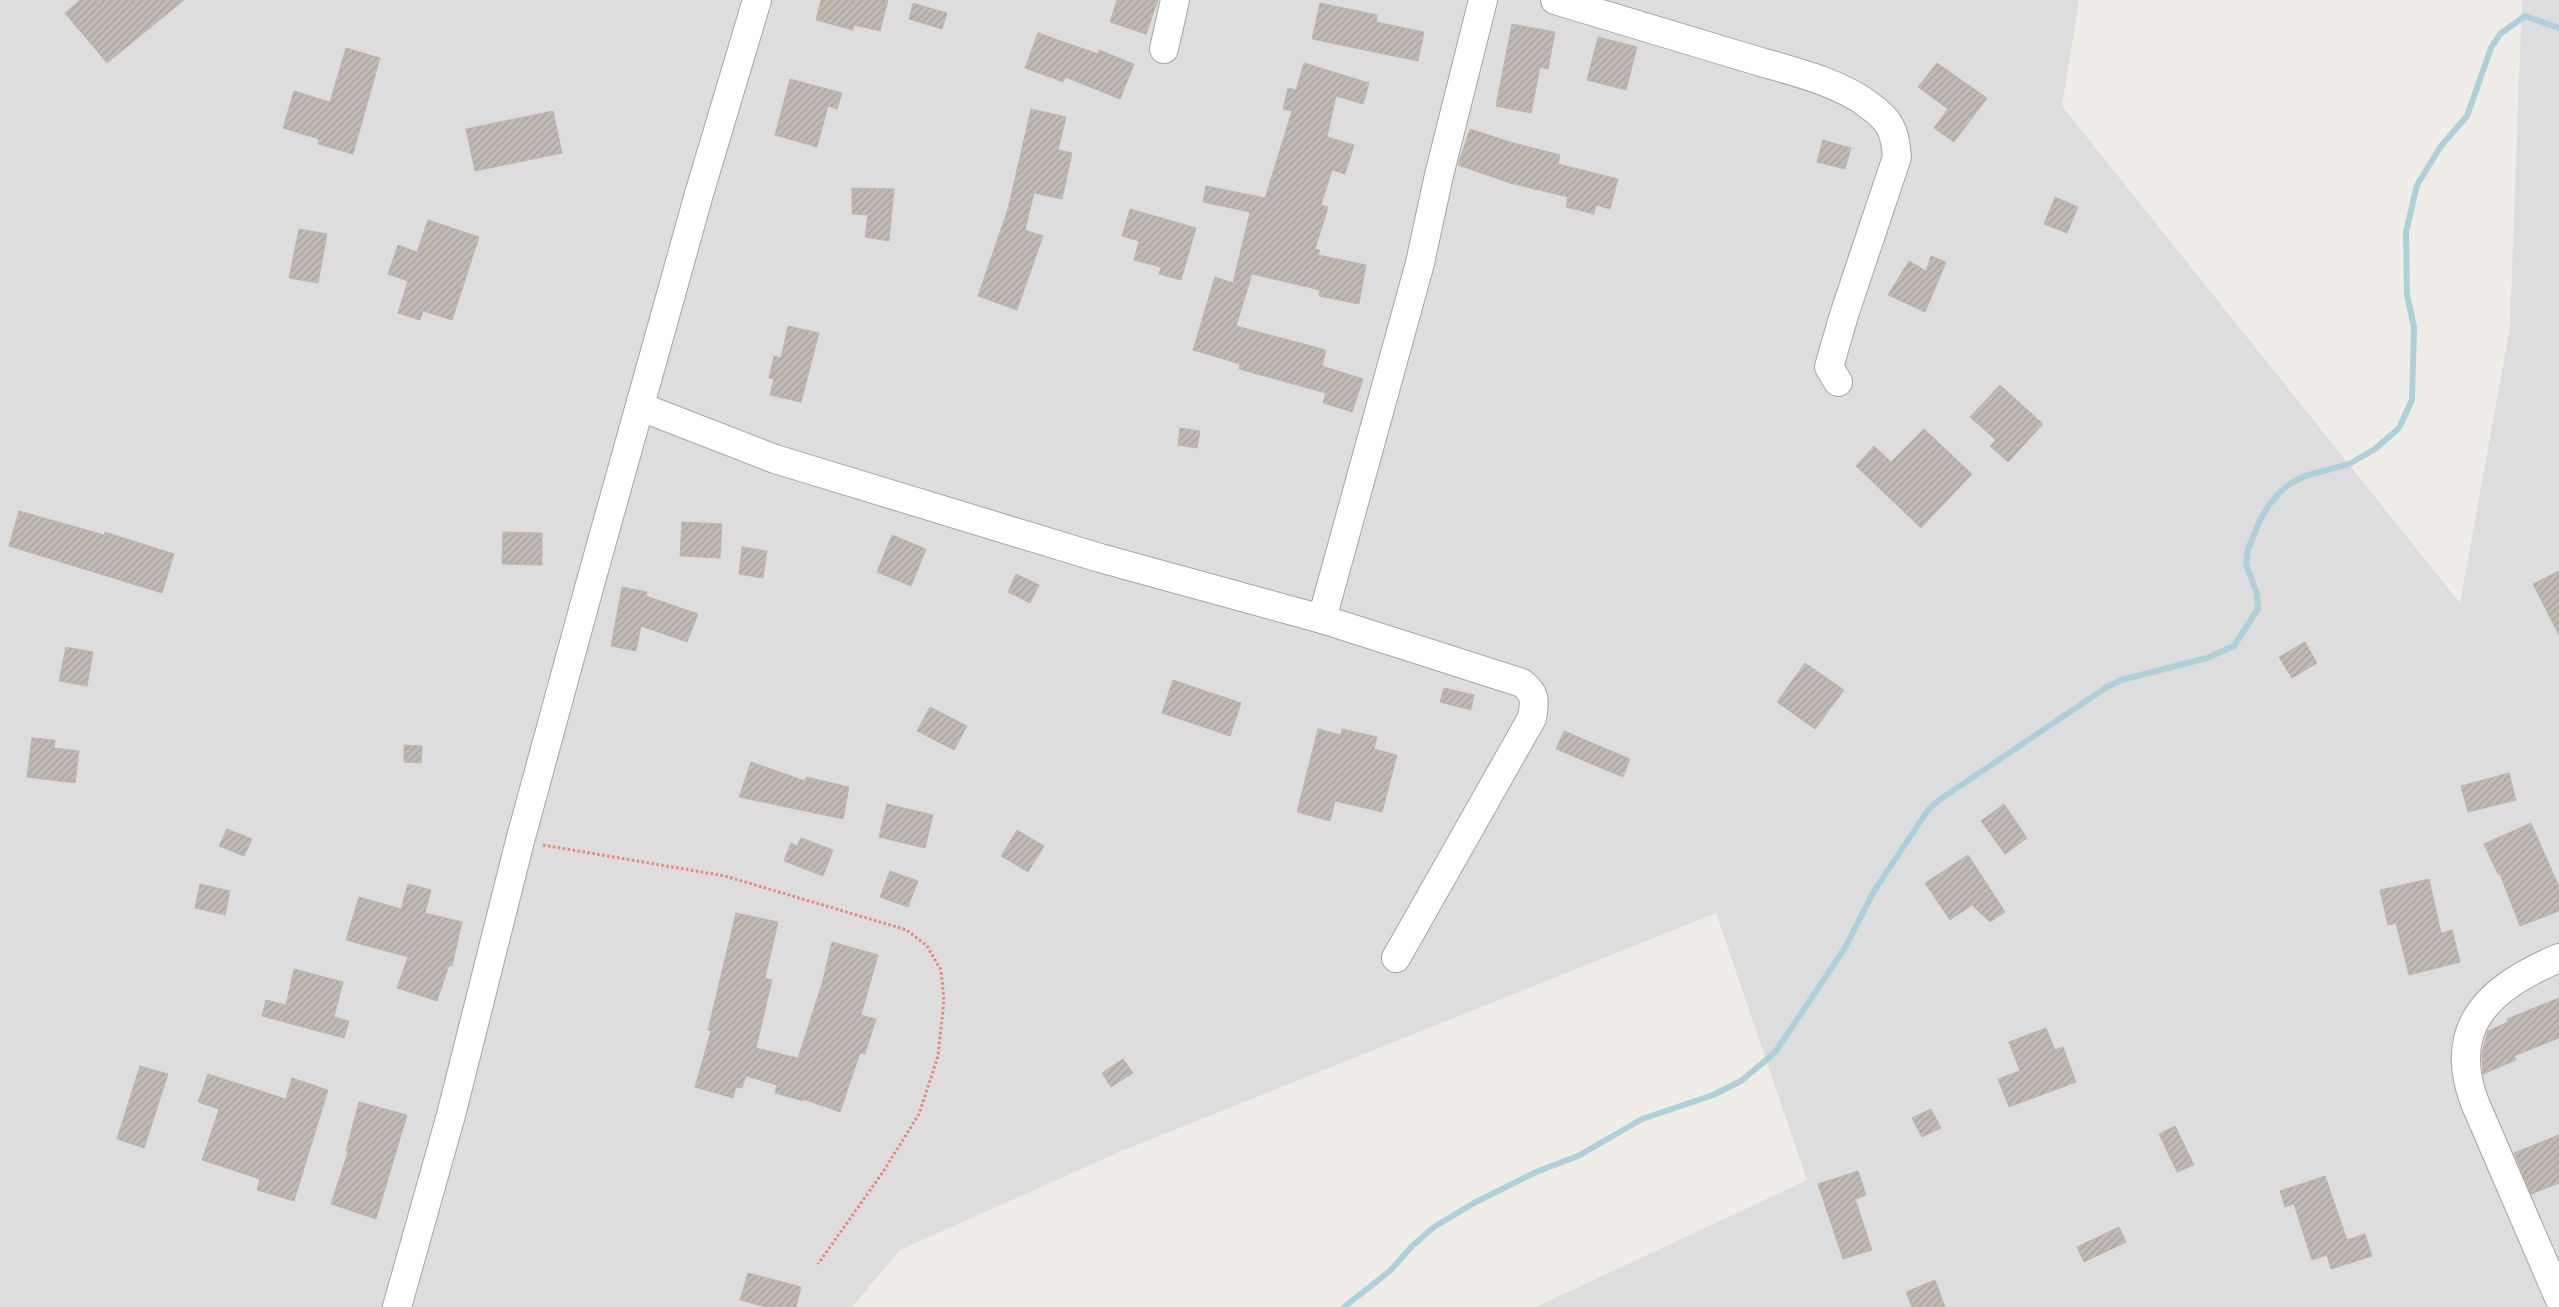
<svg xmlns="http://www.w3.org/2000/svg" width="2559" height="1307" font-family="'PT Sans Narrow',sans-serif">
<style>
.residential{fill:#dedddd}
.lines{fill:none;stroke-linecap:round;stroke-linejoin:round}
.stream{stroke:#acd1da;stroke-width:6}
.building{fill:url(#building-hatch);stroke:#c1b4ab}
.minor-casing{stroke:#a4a4a4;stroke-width:30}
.path{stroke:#ef827a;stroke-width:3;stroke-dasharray:2.5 2.5;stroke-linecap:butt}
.minor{stroke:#fff;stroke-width:28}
</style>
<defs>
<pattern id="building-hatch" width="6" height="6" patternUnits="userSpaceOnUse" patternTransform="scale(1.25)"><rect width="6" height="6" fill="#c0b9b4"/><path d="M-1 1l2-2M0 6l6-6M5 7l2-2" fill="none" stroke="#a59f9a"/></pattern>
</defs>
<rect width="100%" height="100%" fill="#f0ede8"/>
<!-- residential -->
<path class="residential" d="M 0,0 L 2079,0 L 2062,106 L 2460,603 L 2510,327 L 2522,0 L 2559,0 L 2559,1307 L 1536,1307 L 1807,1180 L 1716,913 L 1117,1153 L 900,1250 L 852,1307 L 0,1307 Z"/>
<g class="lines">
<!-- stream -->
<path class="stream" d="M 1344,1307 L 1390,1271 L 1411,1247 L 1434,1227 L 1474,1203 L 1536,1172 L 1578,1156 L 1642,1119 L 1713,1095 L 1741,1081 L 1765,1061 L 1776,1051 L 1846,946 L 1874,891 L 1928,810 L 1939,800 L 2107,687 L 2121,680 L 2207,658 L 2234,646 L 2258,609 L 2257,594 L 2246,564 L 2248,549 L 2260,520 L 2269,505 L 2279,493 L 2291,483 L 2305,476 L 2349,464 L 2375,449 L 2399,428 L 2412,400 L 2414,327 L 2407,295 L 2406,232 L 2417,185 L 2441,146 L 2467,116 L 2491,48 L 2500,34 L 2525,16 L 2559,28"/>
</g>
<!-- building -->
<g class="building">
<path d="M 80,0 L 184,0 L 107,63 L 65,13 Z"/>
<path d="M 821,0 L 888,0 L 880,31 L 854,25 L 853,30 L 816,20 Z"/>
<path d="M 1117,0 L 1158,0 L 1146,34 L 1110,22 Z"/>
<path d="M 913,3 L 947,13 L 942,29 L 909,19 Z"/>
<path d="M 1320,3 L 1377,15 L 1376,22 L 1424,32 L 1418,61 L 1312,39 Z"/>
<path d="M 1512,24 L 1555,32 L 1548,69 L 1540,67 L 1531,113 L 1496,106 Z"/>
<path d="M 1038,33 L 1098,54 L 1099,50 L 1134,64 L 1120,99 L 1065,77 L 1063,82 L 1025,68 Z"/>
<path d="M 1598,37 L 1637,47 L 1626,90 L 1587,80 Z"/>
<path d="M 346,48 L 380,58 L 353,154 L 318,144 L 319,139 L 283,128 L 294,91 L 330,102 Z"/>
<path d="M 1304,63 L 1369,83 L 1363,104 L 1336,96 L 1327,137 L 1354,145 L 1345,174 L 1332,170 L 1321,205 L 1328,207 L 1315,249 L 1320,250 L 1318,255 L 1366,265 L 1359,304 L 1319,296 L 1320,290 L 1252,274 L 1236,326 L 1326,350 L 1322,366 L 1363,379 L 1352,412 L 1323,403 L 1326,393 L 1239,369 L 1240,364 L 1193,350 L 1215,277 L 1233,283 L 1250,212 L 1203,202 L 1206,186 L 1265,198 L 1292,111 L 1283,109 L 1288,88 L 1296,90 Z"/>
<path d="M 1937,63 L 1987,98 L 1954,142 L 1934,128 L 1948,109 L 1918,87 Z"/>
<path d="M 790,79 L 842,93 L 837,109 L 828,106 L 817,147 L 775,135 Z"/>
<path d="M 1031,109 L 1066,117 L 1058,150 L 1072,153 L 1062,199 L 1034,193 L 1025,230 L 1043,236 L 1017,310 L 978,296 L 1008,209 Z"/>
<path d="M 553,111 L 562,153 L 475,171 L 466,129 Z"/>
<path d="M 1470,129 L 1510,142 L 1560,155 L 1558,164 L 1618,179 L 1610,209 L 1596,205 L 1594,214 L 1566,207 L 1568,197 L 1510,183 L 1458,165 Z"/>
<path d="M 1823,140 L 1851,148 L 1845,169 L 1817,162 Z"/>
<path d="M 852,188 L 894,189 L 889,241 L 865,237 L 868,215 L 852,214 Z"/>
<path d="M 2055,197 L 2078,207 L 2067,233 L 2044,224 Z"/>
<path d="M 1130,209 L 1196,228 L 1181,280 L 1159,274 L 1161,267 L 1134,260 L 1139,241 L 1122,236 Z"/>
<path d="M 428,220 L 479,237 L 452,320 L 423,311 L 420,320 L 398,313 L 408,281 L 388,274 L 398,245 L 417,252 Z"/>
<path d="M 299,229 L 327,234 L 318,283 L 289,278 Z"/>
<path d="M 1931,256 L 1946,262 L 1925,312 L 1888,295 L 1909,261 L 1926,271 Z"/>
<path d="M 788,326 L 819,333 L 801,402 L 770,395 L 774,379 L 769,378 L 774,356 L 781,358 Z"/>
<path d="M 2000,385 L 2043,424 L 2008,462 L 1990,446 L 1996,440 L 1970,417 Z"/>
<path d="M 1180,428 L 1200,431 L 1197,448 L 1178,445 Z"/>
<path d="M 1924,429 L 1972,474 L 1921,528 L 1856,466 L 1874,446 L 1891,462 Z"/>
<path d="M 19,511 L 104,535 L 105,532 L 174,554 L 162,593 L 9,546 Z"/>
<path d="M 682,522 L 722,524 L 720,558 L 680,556 Z"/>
<path d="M 503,532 L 542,533 L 542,565 L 502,564 Z"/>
<path d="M 892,535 L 926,549 L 911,586 L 877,572 Z"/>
<path d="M 742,547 L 767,551 L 763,578 L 739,574 Z"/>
<path d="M 2559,571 L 2559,635 L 2533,584 Z"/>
<path d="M 1016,574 L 1039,585 L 1030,603 L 1008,592 Z"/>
<path d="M 622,587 L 647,592 L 646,596 L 698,614 L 687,642 L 641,626 L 636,651 L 611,646 Z"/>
<path d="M 2305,642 L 2317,663 L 2292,678 L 2279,657 Z"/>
<path d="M 66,647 L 93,652 L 87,686 L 59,681 Z"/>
<path d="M 1805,663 L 1844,690 L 1815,729 L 1777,702 Z"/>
<path d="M 1173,680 L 1241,703 L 1230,736 L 1162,713 Z"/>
<path d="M 1444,688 L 1474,695 L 1471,710 L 1440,702 Z"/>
<path d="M 930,707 L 967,726 L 954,750 L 917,731 Z"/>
<path d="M 1318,729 L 1341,735 L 1342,729 L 1377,737 L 1374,749 L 1397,755 L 1382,812 L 1335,801 L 1330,821 L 1297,812 Z"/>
<path d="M 1564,731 L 1630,759 L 1623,777 L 1556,749 Z"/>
<path d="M 32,738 L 55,740 L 54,748 L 79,751 L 75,783 L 27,777 Z"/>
<path d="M 404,745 L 422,746 L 421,763 L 404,762 Z"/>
<path d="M 751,762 L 805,781 L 806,777 L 849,787 L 843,819 L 739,797 Z"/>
<path d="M 2509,773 L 2516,800 L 2468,812 L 2461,786 Z"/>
<path d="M 887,804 L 933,815 L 925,848 L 879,837 Z"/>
<path d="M 2004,804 L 2027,838 L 2005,854 L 1981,821 Z"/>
<path d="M 2531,823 L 2559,887 L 2559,911 L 2520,926 L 2500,874 L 2498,874 L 2484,844 Z"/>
<path d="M 227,829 L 252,839 L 244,856 L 219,846 Z"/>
<path d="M 1017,830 L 1044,846 L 1028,872 L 1001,856 Z"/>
<path d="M 801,838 L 833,850 L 823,876 L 784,861 L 791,843 L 797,846 Z"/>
<path d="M 1968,855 L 2005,912 L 1990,922 L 1972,905 L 1950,920 L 1925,883 Z"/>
<path d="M 890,871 L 918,881 L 908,907 L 880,897 Z"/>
<path d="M 2429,879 L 2441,933 L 2452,930 L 2460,962 L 2409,975 L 2396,923 L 2388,925 L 2380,890 Z"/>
<path d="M 200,884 L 230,891 L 225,915 L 195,908 Z"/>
<path d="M 408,884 L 431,890 L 425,913 L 462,922 L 452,966 L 449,965 L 437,1001 L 397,988 L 408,957 L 346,940 L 359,897 L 401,909 Z"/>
<path d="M 736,913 L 778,922 L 765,978 L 772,980 L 756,1048 L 798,1058 L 822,984 L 832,942 L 878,955 L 861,1015 L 876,1019 L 865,1054 L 860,1053 L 840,1112 L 803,1099 L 803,1101 L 775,1093 L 777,1085 L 746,1076 L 742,1088 L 736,1087 L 733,1098 L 695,1087 L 711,1031 L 708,1030 Z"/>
<path d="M 294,969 L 343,982 L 334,1017 L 349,1021 L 344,1038 L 262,1016 L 266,1000 L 286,1005 Z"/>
<path d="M 2559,998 L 2559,1038 L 2514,1056 L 2516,1060 L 2483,1074 L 2482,1053 L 2488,1031 L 2508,1022 L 2507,1019 Z"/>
<path d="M 2046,1028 L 2055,1050 L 2063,1047 L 2076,1082 L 2009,1107 L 1998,1079 L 2020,1071 L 2009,1042 Z"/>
<path d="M 1123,1059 L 1133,1073 L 1111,1087 L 1102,1073 Z"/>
<path d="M 140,1066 L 168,1074 L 144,1148 L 117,1139 Z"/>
<path d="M 208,1074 L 286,1099 L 292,1078 L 328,1090 L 294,1201 L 257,1190 L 260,1179 L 202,1160 L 219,1109 L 198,1102 Z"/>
<path d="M 359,1102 L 407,1115 L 376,1219 L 331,1204 L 348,1152 L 346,1151 Z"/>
<path d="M 1931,1109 L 1941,1128 L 1922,1137 L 1912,1118 Z"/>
<path d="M 2175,1126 L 2194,1165 L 2177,1172 L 2159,1134 Z"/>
<path d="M 2559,1135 L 2559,1183 L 2531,1194 L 2514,1153 Z"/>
<path d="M 1858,1171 L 1866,1195 L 1855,1199 L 1872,1250 L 1843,1259 L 1818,1184 Z"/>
<path d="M 2325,1176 L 2347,1240 L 2365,1234 L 2372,1256 L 2331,1269 L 2327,1255 L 2312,1260 L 2294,1204 L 2285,1207 L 2280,1191 Z"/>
<path d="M 2119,1227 L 2126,1242 L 2084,1262 L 2077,1247 Z"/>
<path d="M 748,1273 L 801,1287 L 796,1307 L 766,1307 L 740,1300 Z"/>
<path d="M 1935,1280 L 1945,1307 L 1912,1307 L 1906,1292 Z"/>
</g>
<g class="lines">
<defs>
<g id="minor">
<path d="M 1555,0 C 1618,19 1681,38 1744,57 C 1783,69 1837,80 1870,106 C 1891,121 1895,132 1897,157 L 1844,315 L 1829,367 L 1838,382"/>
<path d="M 1164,49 L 1175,0"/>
<path d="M 641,407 L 775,459 L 1100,558 L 1322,619 L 1522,683 C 1536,694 1535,701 1532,718 L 1396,958"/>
<path d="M 1322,619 L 1420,263 L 1439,175 L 1483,0"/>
<path d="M 2559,958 C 2492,986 2445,1025 2475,1103 L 2559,1298"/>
<path d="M 397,1307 L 451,1115 L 520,841 L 589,588 L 699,194 L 757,0"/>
</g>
</defs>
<!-- minor casing -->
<use href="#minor" class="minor-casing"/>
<!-- path -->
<path class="path" d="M 543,845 L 725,876 L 907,930 L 927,946 L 941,970 L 944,1000 L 938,1056 L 919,1114 L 883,1172 L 818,1264"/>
<!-- minor -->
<use href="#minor" class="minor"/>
</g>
</svg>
